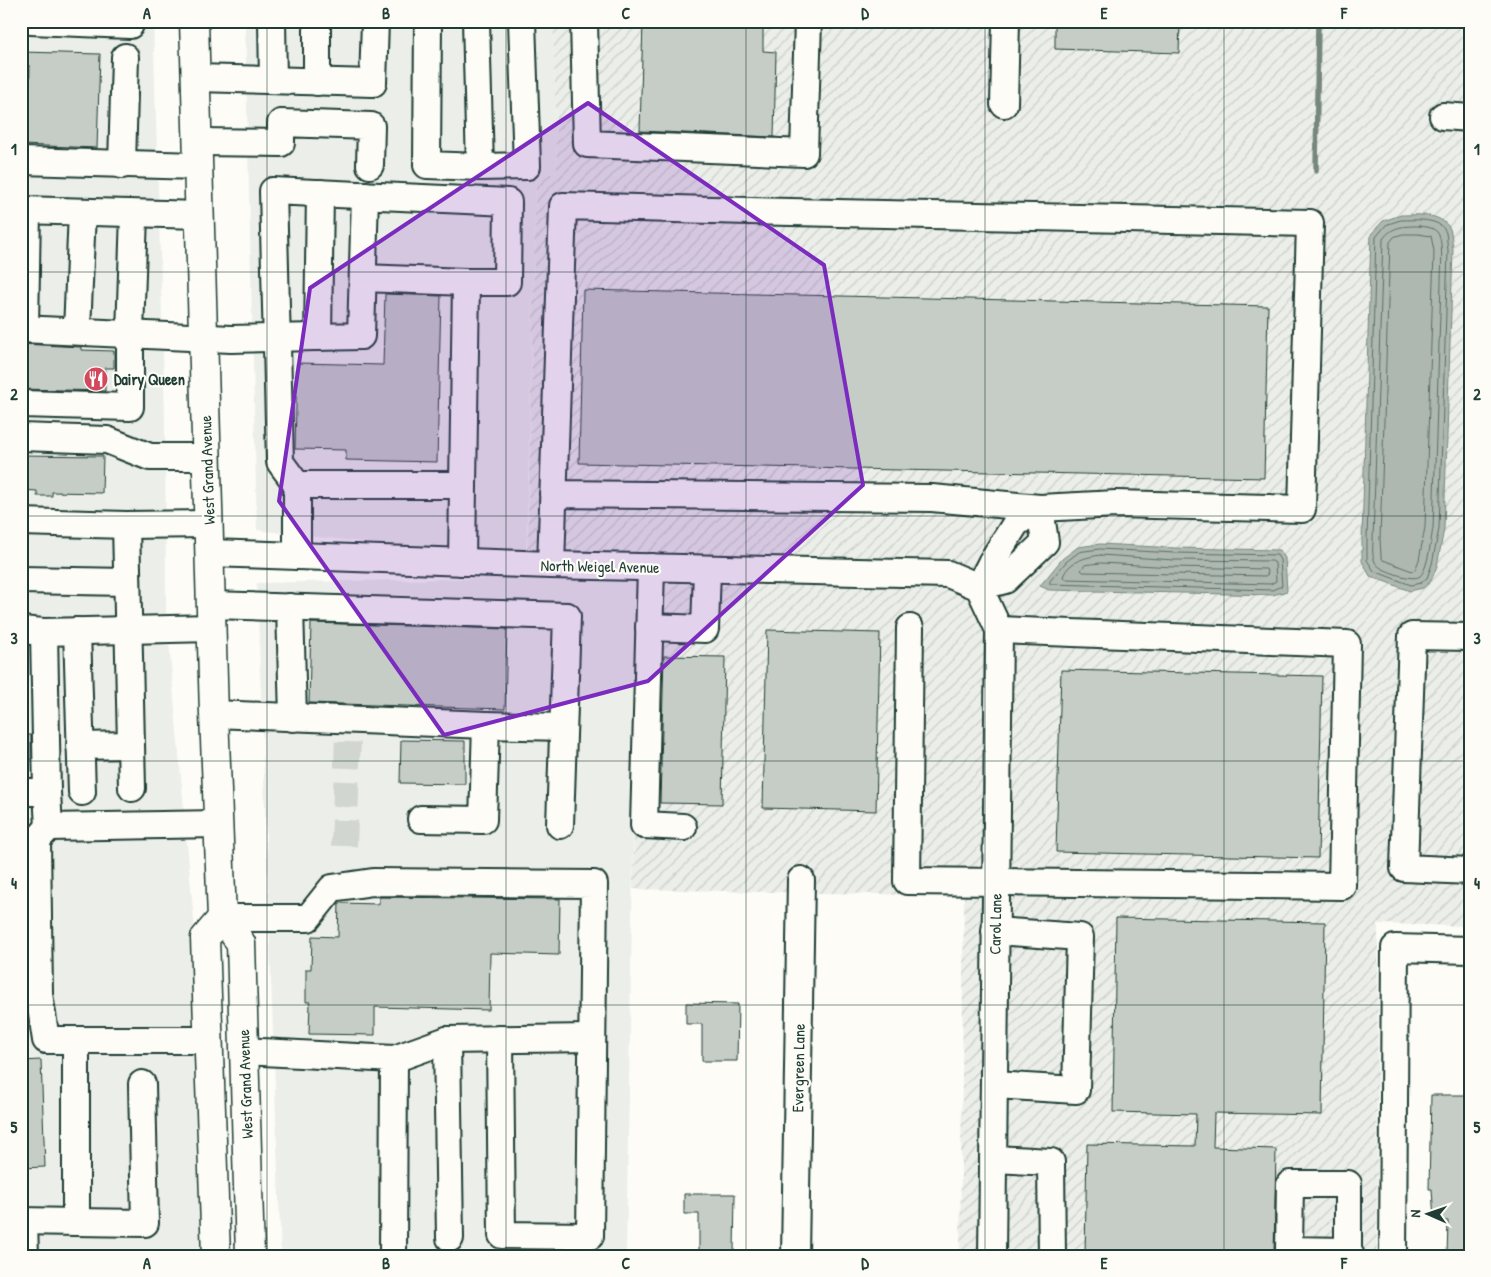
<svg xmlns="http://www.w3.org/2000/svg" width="1491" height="1277" font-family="'Patrick Hand',sans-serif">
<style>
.built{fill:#eceee9}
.industrial{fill:url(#industrial-furrows)}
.water{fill:#aeb8b1;stroke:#75877f}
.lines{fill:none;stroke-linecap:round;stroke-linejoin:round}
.shore{stroke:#586e66;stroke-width:1}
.stream{stroke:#75877f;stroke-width:5.5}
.building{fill:#c6cdc7;stroke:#1f3d34}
.minor-tunnel{stroke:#d1d6d0;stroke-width:26;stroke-dasharray:26 13;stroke-linecap:butt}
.minor-casing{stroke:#1f3d34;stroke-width:30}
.major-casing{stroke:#1f3d34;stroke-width:31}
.minor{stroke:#fdfcf7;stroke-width:26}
.major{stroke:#fdfcf7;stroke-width:28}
.marked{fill:#7b2cbf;fill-opacity:0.2;stroke:#7b2cbf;stroke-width:4;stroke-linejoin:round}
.grid{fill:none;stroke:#1f3d34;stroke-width:1;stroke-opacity:0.55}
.labels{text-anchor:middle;stroke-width:4.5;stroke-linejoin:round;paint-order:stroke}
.poi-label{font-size:16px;font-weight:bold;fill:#1f3d34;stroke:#fdfcf7;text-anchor:start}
.street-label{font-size:16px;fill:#1f3d34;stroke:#fdfcf7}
.neatline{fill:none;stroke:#1f3d34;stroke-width:2}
.grid-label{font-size:16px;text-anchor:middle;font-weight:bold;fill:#1f3d34}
</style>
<defs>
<pattern id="industrial-furrows" width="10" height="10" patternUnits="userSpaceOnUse" patternTransform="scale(1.25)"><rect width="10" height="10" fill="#eceee9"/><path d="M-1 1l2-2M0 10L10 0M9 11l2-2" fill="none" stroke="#cacdc8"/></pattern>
</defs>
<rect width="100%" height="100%" fill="#fdfcf7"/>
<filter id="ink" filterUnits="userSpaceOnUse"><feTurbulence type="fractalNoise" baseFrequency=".02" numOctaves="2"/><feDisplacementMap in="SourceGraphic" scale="10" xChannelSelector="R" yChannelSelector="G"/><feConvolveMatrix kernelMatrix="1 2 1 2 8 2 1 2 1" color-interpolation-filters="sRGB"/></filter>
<g filter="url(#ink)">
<!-- built -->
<g class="built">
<path d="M 21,21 L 153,21 L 165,418 L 166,609 L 224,1256 L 21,1256 Z"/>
<path d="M 245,21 L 553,21 L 557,175 L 536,174 L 526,561 L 257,530 Z"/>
<path d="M 638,575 L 626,1256 L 281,1256 L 257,583 Z"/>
</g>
<!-- industrial -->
<path class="industrial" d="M 553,21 L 1470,21 L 1470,926 L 1378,924 L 1377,1256 L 960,1256 L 964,896 L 633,889 L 638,564 L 527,561 L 536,174 L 557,174 Z"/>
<!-- water -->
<g class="water">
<path d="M 1401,215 C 1416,215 1441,212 1450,229 C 1452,234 1452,243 1453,249 L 1444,529 L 1437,566 L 1431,581 L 1423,588 L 1410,591 L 1370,576 L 1362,561 L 1362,539 L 1371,234 L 1383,221 Z"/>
<path d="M 1100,544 L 1175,548 L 1280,550 L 1285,558 L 1287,591 L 1273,595 L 1049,590 L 1040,586 L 1062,559 L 1078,547 Z"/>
</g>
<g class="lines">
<!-- shore -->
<g class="shore">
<path d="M 1401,220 C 1414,220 1441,217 1446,233 C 1447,238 1447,245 1448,250 L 1439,529 L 1432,564 L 1427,578 L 1421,583 L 1411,585 L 1374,571 L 1367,560 L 1367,539 L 1376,237 L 1386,225 Z"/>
<path d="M 1419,226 C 1425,227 1433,227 1437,232 C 1444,239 1441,272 1441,283 L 1433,528 C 1431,539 1428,569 1420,576 C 1414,582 1383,571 1377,565 C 1371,558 1373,547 1373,539 L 1383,239 C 1392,226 1404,226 1419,226 Z"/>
<path d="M 1403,234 L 1418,234 L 1431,236 L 1434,251 L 1425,527 L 1419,560 L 1415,570 L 1412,571 L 1383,560 L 1381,556 L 1380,539 L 1390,242 L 1394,237 Z"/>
<path d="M 1100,549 L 1175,553 L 1277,555 L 1280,560 L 1282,586 L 1272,590 L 1050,584 L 1050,581 L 1066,562 L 1079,552 Z"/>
<path d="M 1101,555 L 1174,560 L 1272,561 L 1275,563 L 1276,581 L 1271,584 L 1065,579 L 1063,577 C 1068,561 1086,557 1101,555 Z"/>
<path d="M 1101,563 L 1174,567 L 1266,569 L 1268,574 L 1265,576 L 1083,572 L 1081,570 L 1085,565 Z"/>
</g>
<!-- stream -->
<path class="stream" d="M 1316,171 L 1318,21"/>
</g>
<!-- building -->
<g class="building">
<path d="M 643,21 L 763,21 L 763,51 L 776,52 L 774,137 L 640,131 Z"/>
<path d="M 1055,21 L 1180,21 L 1179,53 L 1055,49 Z"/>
<path d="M 21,52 L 100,54 L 97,148 L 21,145 L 21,108 L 29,108 L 30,66 L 21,66 Z"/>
<path d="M 583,290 L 1268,306 L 1264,478 L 579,463 Z"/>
<path d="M 385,294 L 441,296 L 437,462 L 346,460 L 346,450 L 295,449 L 297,363 L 383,365 Z"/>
<path d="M 21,344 L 81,347 L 81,350 L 114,351 L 114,368 L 105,368 L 105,391 L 21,389 Z"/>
<path d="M 21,455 L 103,456 L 102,493 L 52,492 L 52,496 L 37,496 L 37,491 L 21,490 Z"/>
<path d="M 311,623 L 507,629 L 505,709 L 309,703 Z"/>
<path d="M 767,630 L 880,633 L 876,811 L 763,808 Z"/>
<path d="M 664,656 L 725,657 L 722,804 L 660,803 Z"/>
<path d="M 1061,670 L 1322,676 L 1318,858 L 1056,852 Z"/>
<rect x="21" y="735" width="10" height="24"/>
<path d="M 401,740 L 465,741 L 465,784 L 400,783 Z"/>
<path d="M 379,897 L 560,899 L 559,955 L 490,953 L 489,1010 L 375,1007 L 375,1035 L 309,1034 L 310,1002 L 306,1002 L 306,969 L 311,969 L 312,936 L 338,937 L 339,903 L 379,904 Z"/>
<path d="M 1116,918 L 1325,922 L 1322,1115 L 1214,1113 L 1213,1147 L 1276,1149 L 1274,1256 L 1085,1256 L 1087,1144 L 1195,1146 L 1196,1114 L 1113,1112 Z"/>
<path d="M 686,1003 L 738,1004 L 737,1061 L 702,1061 L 702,1024 L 686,1024 Z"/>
<path d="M 41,1060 L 45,1167 L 21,1168 L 21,1061 Z"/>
<path d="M 1431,1095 L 1470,1095 L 1470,1256 L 1447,1256 L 1448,1221 L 1434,1220 L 1432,1189 L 1429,1189 Z"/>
<path d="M 684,1194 L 735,1194 L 734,1252 L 699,1251 L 699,1214 L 684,1214 Z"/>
</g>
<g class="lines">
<!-- minor-tunnel -->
<path class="minor-tunnel" d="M 344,846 L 348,737"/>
<defs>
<g id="minor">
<path d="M 31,21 L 130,25 L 130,21"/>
<path d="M 272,21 L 273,80"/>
<path d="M 428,21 L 427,165 L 480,167 L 527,166 L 522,21"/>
<path d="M 476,21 L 480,167"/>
<path d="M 584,21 L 587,144 L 804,153 L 808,21"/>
<path d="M 196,78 L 373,83 L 375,21"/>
<path d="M 317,82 L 317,21"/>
<path d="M 1004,104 L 1006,21"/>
<path d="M 1443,116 L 1470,118"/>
<path d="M 197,142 L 281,143 L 281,123 L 371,126 L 370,165"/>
<path d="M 21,161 L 198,166"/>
<path d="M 122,165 L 125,57"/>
<path d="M 21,210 L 200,215"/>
<path d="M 363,278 L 466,282"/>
<path d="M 21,329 L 231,339 L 361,336 L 365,195"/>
<path d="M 25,329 L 27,210"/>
<path d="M 77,331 L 82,212"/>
<path d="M 318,337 L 320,193"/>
<path d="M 21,404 L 130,407 L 130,333 L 134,214"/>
<path d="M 21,437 L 107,440 L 150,457 L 207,457"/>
<path d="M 297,485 L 280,462 L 273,191 L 508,202 L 507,282 L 466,282 L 463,485"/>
<path d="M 21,522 L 126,525 L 209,524"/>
<path d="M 126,525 L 132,788"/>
<path d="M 210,553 L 551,565 L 948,574 L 979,587 L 999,630 L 992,1256"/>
<path d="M 297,556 L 297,485 L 463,485 L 462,562"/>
<path d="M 551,565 C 555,445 559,326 563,206 L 749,211 L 1310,223 L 1302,509 L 1116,504 L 1040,508 L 932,498 L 553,494"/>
<path d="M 651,567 L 644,825 L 683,827"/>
<path d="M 21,580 L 127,582"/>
<path d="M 979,587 L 1005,580 L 1045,542 L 1040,508"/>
<path d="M 979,587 L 991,563 L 1016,523 L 1040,508"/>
<path d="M 211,605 L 567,616 L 560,825"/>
<path d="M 290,607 L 293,718"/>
<path d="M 649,627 L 705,629 L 707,569"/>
<path d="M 910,628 L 907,881 L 1342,886 L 1347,644 L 999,630"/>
<path d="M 21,630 L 44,632"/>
<path d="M 77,631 L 82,792"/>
<path d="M 1470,637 L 1412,636 L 1404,868 L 1470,871"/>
<path d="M 214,714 L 486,725 L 483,820 L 421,819"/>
<path d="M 486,725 L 563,727"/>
<path d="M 80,746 L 131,745"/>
<path d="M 21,792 L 47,792 L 49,827 L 218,824"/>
<path d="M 47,792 L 44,632 L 212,628"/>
<path d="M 222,918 L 308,918 L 332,888 L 373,882 L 594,884 L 590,1236 L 502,1235 L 500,1039"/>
<path d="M 39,994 L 37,840 L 49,827"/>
<path d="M 21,995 L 39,994 L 46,1040 L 208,1040"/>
<path d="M 76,1040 L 76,1222 L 145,1223 L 142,1084"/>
<path d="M 447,1040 L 450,1238"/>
<path d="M 244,1051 L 394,1059 L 393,1256"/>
<path d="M 394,1059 L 447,1040 L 591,1038"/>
<path d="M 994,1085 L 1076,1090 L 1080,937 L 995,931"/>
<path d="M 993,1159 L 1051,1162 L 1052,1256"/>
<path d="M 21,1221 L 76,1222"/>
<path d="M 24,1221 L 25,1256"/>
<path d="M 1348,1251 L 1289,1250 L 1290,1184 L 1348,1184 L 1348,1251 L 1351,1256"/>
<path d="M 795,1256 L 801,880"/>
<path d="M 1393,1256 L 1395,948 L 1470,950"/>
</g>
<g id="major">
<path d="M 194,21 L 214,714 L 222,918 L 241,943 L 250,1256"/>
<path d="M 216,1256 L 205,938 L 222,918"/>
</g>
</defs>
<!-- minor casing -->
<use href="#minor" class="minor-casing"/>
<!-- major casing -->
<use href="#major" class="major-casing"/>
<!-- minor -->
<use href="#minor" class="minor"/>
<!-- major -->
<use href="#major" class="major"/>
</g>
</g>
<!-- marked area -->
<path class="marked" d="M 588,103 L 824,265 L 863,485 L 648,681 L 444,735 L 279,501 L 310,288 Z"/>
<!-- grid -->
<path class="grid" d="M 267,21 L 267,1256M 506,21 L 506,1256M 746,21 L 746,1256M 985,21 L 985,1256M 1224,21 L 1224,1256M 21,272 L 1470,272M 21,516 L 1470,516M 21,761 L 1470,761M 21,1005 L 1470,1005"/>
<!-- icons -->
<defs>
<symbol id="restaurant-disc" viewBox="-11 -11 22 22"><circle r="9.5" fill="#d1495b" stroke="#fdfcf7"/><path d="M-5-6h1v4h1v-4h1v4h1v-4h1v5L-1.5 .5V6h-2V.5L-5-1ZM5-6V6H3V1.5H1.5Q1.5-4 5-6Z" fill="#fff"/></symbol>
</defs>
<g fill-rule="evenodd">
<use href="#restaurant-disc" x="82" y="365" width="28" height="28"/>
</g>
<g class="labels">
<!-- poi labels -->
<g class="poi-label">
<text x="114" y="385">Dairy Queen</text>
</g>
<!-- street labels -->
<g class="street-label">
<text transform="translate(207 470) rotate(-92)" y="6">West Grand Avenue</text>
<text transform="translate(600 566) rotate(1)" y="6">North Weigel Avenue</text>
<text transform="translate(995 924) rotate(-89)" y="6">Carol Lane</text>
<text transform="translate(798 1068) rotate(-89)" y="6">Evergreen Lane</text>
<text transform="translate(245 1084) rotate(-92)" y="6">West Grand Avenue</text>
</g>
</g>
<!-- margin -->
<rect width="1491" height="1277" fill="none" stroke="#fdfcf7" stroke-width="55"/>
<!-- north arrow -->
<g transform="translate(1428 1214) rotate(272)" stroke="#fdfcf7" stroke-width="4" paint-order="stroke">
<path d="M0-4L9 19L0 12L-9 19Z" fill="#1f3d34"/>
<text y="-8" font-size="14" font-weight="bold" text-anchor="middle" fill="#1f3d34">N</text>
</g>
<rect x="28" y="28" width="1436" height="1222" class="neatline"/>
<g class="grid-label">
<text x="147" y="19">A</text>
<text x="386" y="19">B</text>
<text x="626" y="19">C</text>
<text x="865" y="19">D</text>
<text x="1104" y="19">E</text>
<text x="1344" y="19">F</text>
<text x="14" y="155">1</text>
<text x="1477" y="155">1</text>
<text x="14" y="400">2</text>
<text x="1477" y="400">2</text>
<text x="14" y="644">3</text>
<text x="1477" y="644">3</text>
<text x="14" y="889">4</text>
<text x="1477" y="889">4</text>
<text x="14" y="1133">5</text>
<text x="1477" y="1133">5</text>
<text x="147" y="1269">A</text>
<text x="386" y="1269">B</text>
<text x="626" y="1269">C</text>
<text x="865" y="1269">D</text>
<text x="1104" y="1269">E</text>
<text x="1344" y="1269">F</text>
</g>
</svg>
